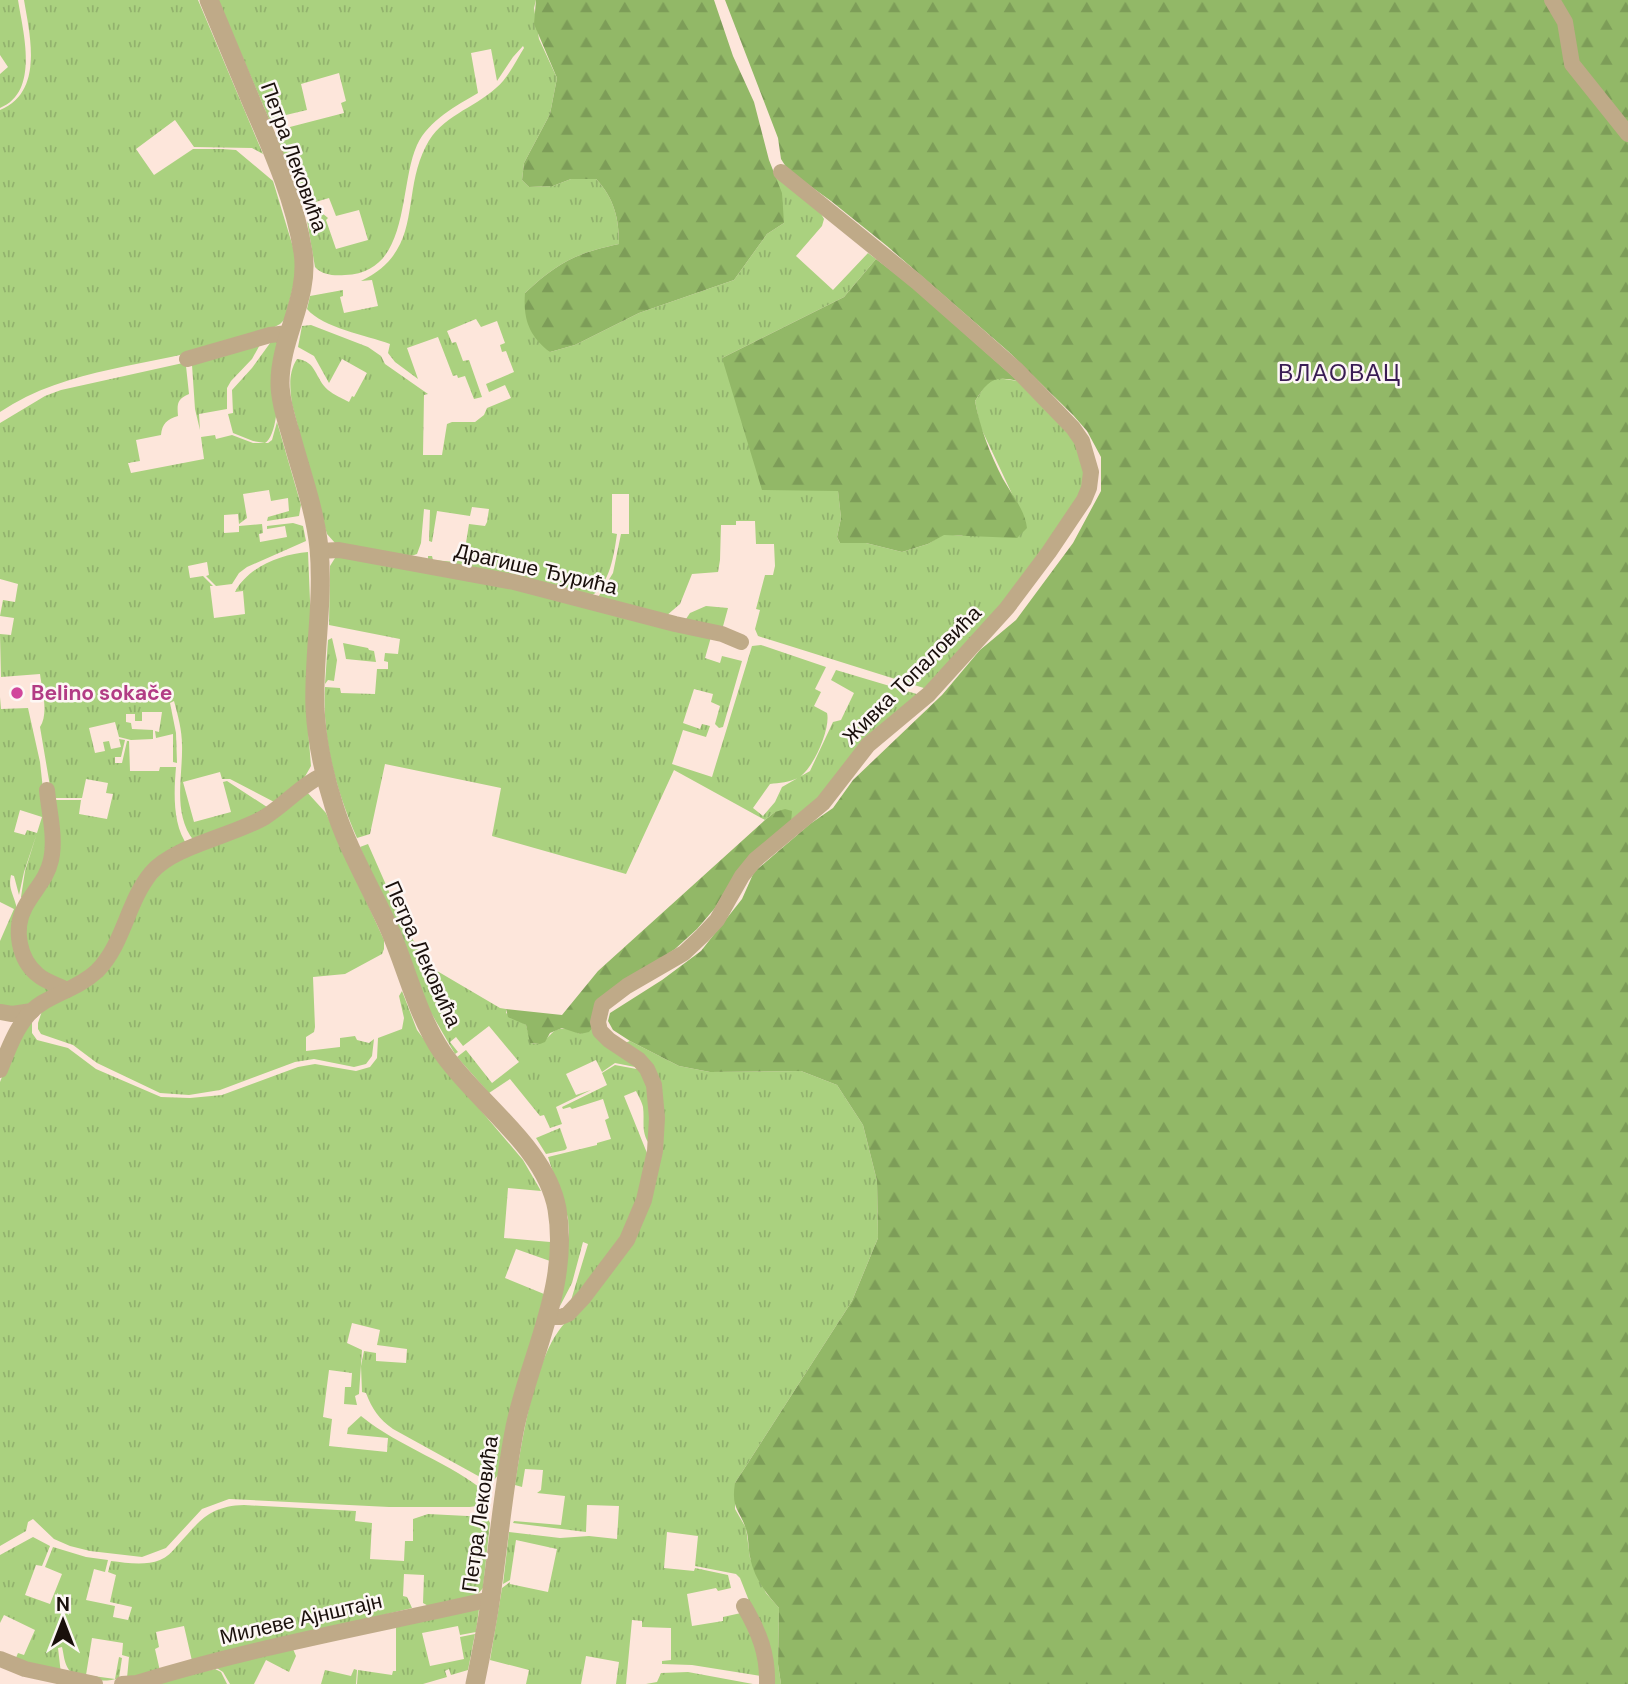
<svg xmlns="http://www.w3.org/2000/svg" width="1628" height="1684" font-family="'DM Sans',sans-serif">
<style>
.grass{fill:url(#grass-tufts)}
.forest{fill:url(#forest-firs)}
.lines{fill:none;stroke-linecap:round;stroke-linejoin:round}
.minor{stroke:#bfaa88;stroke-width:16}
.tertiary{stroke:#bfaa88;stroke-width:19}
.hotel-dot{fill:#d1479c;stroke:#fdf7f4;stroke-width:2.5}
.labels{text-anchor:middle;stroke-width:5;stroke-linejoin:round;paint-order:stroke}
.street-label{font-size:21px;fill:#1a100c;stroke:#fdf7f4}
.hotel-label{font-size:21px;font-weight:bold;fill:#b23c85;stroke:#fdf7f4;text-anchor:start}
.neighbourhood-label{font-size:23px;letter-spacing:2px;fill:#3a1c54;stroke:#fdf7f4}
</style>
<defs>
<pattern id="grass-tufts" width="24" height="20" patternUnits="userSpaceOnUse" patternTransform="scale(1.75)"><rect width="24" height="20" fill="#aad17f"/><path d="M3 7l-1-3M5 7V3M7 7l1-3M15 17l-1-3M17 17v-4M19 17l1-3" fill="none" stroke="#92b26d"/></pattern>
<pattern id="forest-firs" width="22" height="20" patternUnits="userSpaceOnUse" patternTransform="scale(1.75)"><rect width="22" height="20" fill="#92b867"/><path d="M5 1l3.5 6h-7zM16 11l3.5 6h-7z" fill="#7d9d58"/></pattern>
</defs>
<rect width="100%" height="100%" fill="#fde6db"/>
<!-- grass -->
<g class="grass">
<path d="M 0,0 L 18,0 C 23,32 40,92 0,108 L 0,74 L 8,67 L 0,55 Z"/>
<path d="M 24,0 L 198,0 L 263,154 L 252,148 L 194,147 L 175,120 L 136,149 L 154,175 L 193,149 L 222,149 L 236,150 L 273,181 L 296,257 L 297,271 L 285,319 L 280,324 C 266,333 246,337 230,342 C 152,367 69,366 0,412 L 0,110 C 44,92 30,36 24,0 Z"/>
<path d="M 218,0 L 536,0 L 534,8 L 539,39 L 557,78 L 550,114 L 524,163 L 522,180 L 529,187 L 553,186 L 571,179 L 596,179 C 614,198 619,218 619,244 C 576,253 557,263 525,293 L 550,352 L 575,345 L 639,313 L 734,280 L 767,234 L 784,223 L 774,174 L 820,212 L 824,219 L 822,226 L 796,256 L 833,290 L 868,253 L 876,259 L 844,297 L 722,358 L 838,490 L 841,518 L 837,537 L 840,543 L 866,543 L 902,552 L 928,544 L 944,534 L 962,536 L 1013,496 L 980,426 L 975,401 L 987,383 L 997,378 L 1018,381 L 1065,429 L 1080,448 L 1086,485 L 1025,580 L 927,689 L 758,636 L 755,629 L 760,610 L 756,609 L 765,575 L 773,575 L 775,566 L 774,544 L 756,544 L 755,521 L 736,521 L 736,525 L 721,525 L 720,560 L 718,572 L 692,574 L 680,604 L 666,616 L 597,599 L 613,573 L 621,534 L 629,534 L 629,494 L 612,494 L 612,533 L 617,534 C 614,554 610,585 591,596 L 428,561 L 428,556 L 432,556 L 433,560 L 456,562 L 459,560 L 461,549 L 465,549 L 469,524 L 485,526 L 487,522 L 489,509 L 472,507 L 470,516 L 437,511 L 432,542 L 429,541 L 430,510 L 424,509 L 421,543 L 417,554 L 411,556 L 335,543 L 327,534 L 323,521 L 292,404 C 290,388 288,373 297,359 C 317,361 315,379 328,390 C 334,395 342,398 349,402 L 352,396 L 354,397 L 367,373 L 342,359 L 329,383 L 314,356 L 298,347 L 302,326 L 311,325 L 368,347 L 381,356 L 385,364 L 428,394 L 424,395 L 423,455 L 442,455 L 447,424 L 452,422 L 475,422 L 484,415 L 487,408 L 511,398 L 505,385 L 489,392 L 486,384 L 514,372 L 506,351 L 502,352 L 500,345 L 505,343 L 497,321 L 481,327 L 476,319 L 447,331 L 452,343 L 456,342 L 463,361 L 469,360 L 482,397 L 474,399 L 465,376 L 458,378 L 457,375 L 453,376 L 438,337 L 407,348 L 418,379 L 395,362 L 388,353 L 390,344 C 366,335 323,328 307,309 L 310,296 L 343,290 L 343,296 L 340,297 L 344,313 L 378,306 L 372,280 L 361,281 C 425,250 400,196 426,146 C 441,116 473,109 496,88 C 508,78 516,61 524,48 L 523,46 L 513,57 L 497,81 L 491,49 L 471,53 L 478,93 C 456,106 429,120 417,145 C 398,187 411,273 345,275 C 334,276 322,275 315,267 L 307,221 L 322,213 L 328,218 L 326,220 L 336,249 L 368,240 L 359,210 L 336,216 L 329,198 L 302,206 L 275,134 L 286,128 L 344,113 L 341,103 L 346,101 L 339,73 L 301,84 L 307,110 L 269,119 Z"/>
<path d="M 273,339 L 278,339 C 277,360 283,431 265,443 L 253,441 L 233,433 L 228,414 L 233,413 L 232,390 L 252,368 Z"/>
<path d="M 262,341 L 252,359 L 231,381 L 227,388 L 227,409 L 199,414 L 200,430 L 195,409 L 192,365 Z"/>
<path d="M 183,363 L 186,366 L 189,394 C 177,399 177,404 178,416 C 167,419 162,424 161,435 L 136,440 L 140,461 L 128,463 L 131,473 L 204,459 L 201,437 L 215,435 L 216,439 L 232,435 L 253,443 L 268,443 L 272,440 L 277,422 L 301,505 L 299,516 L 267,521 L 268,517 L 289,511 L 288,498 L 271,501 L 269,490 L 243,494 L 247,518 L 239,524 L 238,514 L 224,515 L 224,533 L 239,532 L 239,526 L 262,524 L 263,533 L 259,534 L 260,542 L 287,537 L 285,526 L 267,529 L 267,526 L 293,523 L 303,526 L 306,541 L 247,567 L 239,573 L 232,584 L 216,586 L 206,576 L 209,575 L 207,562 L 188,566 L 190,578 L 203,576 L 213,586 L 210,586 L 214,618 L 245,614 L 243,591 L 235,592 C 248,567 281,554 308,552 L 311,625 L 306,704 L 311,766 L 303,780 L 278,804 L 230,779 L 222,779 L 220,772 L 183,782 L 194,822 L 231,812 L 223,782 L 227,781 L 270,809 L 194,841 C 172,813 183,776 182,745 C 182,730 178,716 174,701 L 170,703 L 176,733 L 177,763 L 173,762 L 173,734 L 156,738 L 155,731 L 159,732 L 162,712 L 142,712 L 142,721 L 135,721 L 135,714 L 126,714 L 126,722 L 131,723 L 132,729 L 153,730 L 153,739 L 131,740 L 119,737 L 115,722 L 89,728 L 95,753 L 105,751 L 103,742 L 109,741 L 111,749 L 121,747 L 119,739 L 125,740 L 121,757 L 115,757 L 115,763 L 122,763 L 127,741 L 129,741 L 130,771 L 159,771 L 160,767 L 176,767 C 174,791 172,825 188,846 L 170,854 L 95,968 L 67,982 L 51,978 L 28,956 L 23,921 L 44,886 L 52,800 L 81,800 L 79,814 L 107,819 L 113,794 L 106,793 L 108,783 L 86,779 L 82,798 L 52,798 L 40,727 C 49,713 42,690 40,674 L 1,677 L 0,634 L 11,635 L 14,618 L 0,616 L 3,600 L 15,602 L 18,584 L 0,579 L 0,423 L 45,396 L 61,390 Z"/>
<path d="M 340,556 L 482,580 L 711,637 L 705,658 L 720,663 L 722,656 L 742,661 L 723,727 L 719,728 L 715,724 L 720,706 L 711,702 L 713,694 L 694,689 L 683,723 L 700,729 L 702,724 L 710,726 L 706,737 L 683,730 L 672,764 L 712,777 L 752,646 L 761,645 L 826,667 L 815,689 L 821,692 L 814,706 L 827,713 C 831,728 813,770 798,778 C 790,782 779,783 770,784 L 753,808 L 763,816 L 775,802 L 782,787 L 810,771 L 833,722 L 841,720 L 854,693 L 831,680 L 836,670 L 920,695 L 825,792 L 791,822 L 775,812 L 765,820 L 674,770 L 626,874 L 492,836 L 501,788 L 385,764 L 370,834 L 357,838 C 336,790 322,740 325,687 L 340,688 L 341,693 L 375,694 L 377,669 L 388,669 L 388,662 L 384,661 L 385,653 L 398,654 L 400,639 L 329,625 L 330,566 L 335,558 Z"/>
<path d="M 706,606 L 728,608 L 722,630 L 684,622 L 690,613 Z"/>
<path d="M 332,638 L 337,660 L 334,681 L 328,680 L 325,684 L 328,640 Z"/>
<path d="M 343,643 L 368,648 L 369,650 L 374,651 L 376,662 L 346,659 Z"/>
<path d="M 0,697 L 1,709 L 28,708 L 40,762 L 50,853 L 25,901 L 21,897 L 25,871 L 42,817 L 20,810 L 14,832 L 25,835 L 27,830 L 37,833 L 24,872 L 19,895 L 14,876 L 11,875 C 8,888 13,893 16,905 C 18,914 15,927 15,936 L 55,989 L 24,1006 L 0,1008 L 0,941 L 14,909 L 0,902 Z"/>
<path d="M 306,791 L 326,813 L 384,940 L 384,949 L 382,954 L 345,974 L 313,977 L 315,1027 L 314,1032 L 306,1037 L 306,1051 L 340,1047 L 340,1038 L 355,1036 L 357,1040 L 369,1043 L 374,1039 L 372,1056 L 366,1064 L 354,1067 L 314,1059 L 295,1062 L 220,1090 L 189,1095 L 160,1093 L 97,1063 L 73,1045 L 41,1034 L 38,1029 L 38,1023 L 42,1011 L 92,981 L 147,889 L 168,865 Z"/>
<path d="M 368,844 L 405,928 L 432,968 L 500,1008 L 506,1009 L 506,1013 L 526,1025 L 531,1043 C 553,1048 547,1016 580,1034 L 592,1028 L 640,1068 L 615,1063 L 602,1072 L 596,1060 L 566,1074 L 576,1095 L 591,1090 L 556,1107 L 562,1124 L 550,1128 L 544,1115 L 540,1116 L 510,1079 L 489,1093 L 457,1057 L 466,1050 L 492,1083 L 519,1062 L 489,1026 L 463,1046 L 456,1037 L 450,1042 L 458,1052 L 455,1054 L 430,1011 L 360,847 Z"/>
<path d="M 402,991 L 417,1030 L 449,1073 L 523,1160 L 541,1191 L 508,1188 L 504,1238 L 550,1242 L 550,1261 L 516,1249 L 505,1278 L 544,1294 L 499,1474 L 494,1480 L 488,1481 L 480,1477 L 393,1429 C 379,1419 372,1409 366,1393 L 362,1392 L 361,1366 L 364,1351 L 376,1353 L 376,1361 L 406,1363 L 407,1349 L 377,1345 L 380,1330 L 352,1323 L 347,1343 L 362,1350 L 359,1394 L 355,1396 L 357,1405 L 344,1404 L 345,1387 L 351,1387 L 352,1373 L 329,1370 L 323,1417 L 332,1419 L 329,1446 L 387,1452 L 388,1438 L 347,1434 L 348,1428 L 361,1416 C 400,1448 451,1462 489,1495 L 490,1504 L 470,1507 L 389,1507 L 229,1499 L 202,1509 L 166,1548 L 142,1557 L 90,1551 L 70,1546 L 54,1539 L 33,1519 L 28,1522 L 26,1531 L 0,1546 L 0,1082 L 13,1049 L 32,1021 L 32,1033 L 37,1040 L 68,1048 L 96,1069 L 161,1097 L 190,1098 L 222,1095 L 298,1067 L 315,1064 L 356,1071 L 370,1067 L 377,1058 L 378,1038 L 402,1029 L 404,1018 L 399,996 Z"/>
<path d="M 630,1041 L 679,1066 L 710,1072 L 801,1071 L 837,1085 L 863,1125 L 877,1181 L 878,1238 L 852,1301 L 735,1483 L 735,1509 L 746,1528 L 750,1558 L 766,1593 L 779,1608 L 778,1664 L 781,1684 L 771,1684 L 753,1611 L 740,1578 L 736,1574 L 695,1566 L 698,1536 L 667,1532 L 664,1568 L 694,1571 L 695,1568 L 728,1575 L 731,1588 L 718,1591 L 716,1588 L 687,1594 L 692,1626 L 723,1621 L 723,1617 L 741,1613 L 758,1639 L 761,1676 L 692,1665 L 662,1664 L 662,1661 L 671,1660 L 671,1628 L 642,1627 L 642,1621 L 632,1620 L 626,1684 L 616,1684 L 619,1662 L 586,1656 L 581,1684 L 526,1684 L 529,1670 L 490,1660 L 502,1588 L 510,1582 L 510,1584 L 548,1592 L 557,1549 L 516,1540 L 510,1580 L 503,1584 L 509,1532 L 560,1538 L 589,1536 L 617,1539 L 619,1506 L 587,1505 L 586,1532 L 513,1523 L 514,1521 L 561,1525 L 565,1496 L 537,1493 L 541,1490 L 543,1470 L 525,1469 L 522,1487 L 515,1485 C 522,1441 535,1350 568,1320 L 638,1225 L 659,1088 L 622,1044 Z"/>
<path d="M 615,1065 L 642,1070 L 649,1088 L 651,1146 C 640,1133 645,1122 643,1107 C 642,1102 638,1095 636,1091 L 624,1096 L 649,1158 L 627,1232 L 569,1307 L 588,1244 L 583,1242 L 572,1283 L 560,1306 L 569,1233 L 568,1218 L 548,1157 L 597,1145 L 597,1143 L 611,1139 L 605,1120 L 609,1118 L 603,1099 L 572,1109 L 570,1107 L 563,1109 L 562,1107 L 607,1085 L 602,1073 Z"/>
<path d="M 560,1128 L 567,1148 L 565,1150 L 546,1154 L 536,1138 Z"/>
<path d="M 244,1505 L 356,1511 L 355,1521 L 372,1523 L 370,1559 L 404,1561 L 405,1541 L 413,1541 L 413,1519 L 428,1514 L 487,1517 L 490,1523 L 483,1588 L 477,1595 L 430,1607 L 423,1603 L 424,1575 L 404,1574 L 403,1596 L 407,1597 L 412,1608 L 192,1661 L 184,1626 L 156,1632 L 159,1647 L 155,1649 L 160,1671 L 127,1678 L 129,1657 L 122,1655 L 123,1643 L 92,1638 L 86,1675 L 115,1679 L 119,1657 L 122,1658 L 119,1678 C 107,1683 78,1681 69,1670 C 64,1663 64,1655 62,1647 L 58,1648 L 61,1674 L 15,1660 L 18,1653 L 24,1655 L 35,1630 L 4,1615 L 0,1623 L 0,1555 L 33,1537 L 50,1546 L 42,1566 L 36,1565 L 25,1595 L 50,1604 L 62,1574 L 45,1567 L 53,1547 L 86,1557 L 108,1560 L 105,1572 L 94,1569 L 86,1600 L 115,1606 L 113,1617 L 128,1620 L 132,1607 L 110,1602 L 116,1575 L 108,1572 L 111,1561 C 127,1563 145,1566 160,1560 C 167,1557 172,1552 177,1546 C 199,1522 208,1506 244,1505 Z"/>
<path d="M 479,1609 L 476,1632 L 460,1635 L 458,1626 L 422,1633 L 430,1666 L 464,1659 L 460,1637 L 475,1634 L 468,1670 L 451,1675 L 449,1669 L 445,1671 L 447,1677 L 423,1684 L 357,1684 L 358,1670 L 392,1675 L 393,1671 L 396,1671 L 396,1623 Z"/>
<path d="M 293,1649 L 296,1656 L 289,1672 L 266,1660 L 254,1684 L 230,1684 L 223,1672 L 215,1667 Z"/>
<path d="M 215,1669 L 221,1672 L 227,1684 L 145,1684 Z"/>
<path d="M 354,1669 L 357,1670 L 356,1684 L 321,1684 L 325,1670 L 351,1676 Z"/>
<path d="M 688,1672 L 753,1684 L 646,1684 L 657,1682 L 661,1673 Z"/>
</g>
<!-- forest -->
<g class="forest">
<path d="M 536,0 L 714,0 L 733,56 L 754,102 L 769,160 L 782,193 L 784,223 L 767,234 L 734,280 L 639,313 L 575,345 L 550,352 C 529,336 523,319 525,293 C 557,263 576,253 619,244 C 619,218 614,198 596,179 L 571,179 L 553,186 L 529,187 L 522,180 L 524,163 L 550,114 L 557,78 L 534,24 Z"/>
<path d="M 725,0 L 1628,0 L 1628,1684 L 781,1684 L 778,1664 L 779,1608 C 766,1593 754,1578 750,1557 C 748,1548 749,1538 746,1529 C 739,1508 731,1509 735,1483 L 852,1301 L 878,1238 L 877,1181 L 863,1125 L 837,1085 L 801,1071 L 710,1072 L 679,1066 L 630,1041 L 613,1030 L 608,1021 L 610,1013 L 662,980 L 701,951 L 742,899 L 754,872 L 810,824 L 833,808 L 853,780 L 942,695 L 980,650 L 1016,620 L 1073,543 L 1101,491 L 1101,457 L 1087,431 L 1073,415 L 1009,352 L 887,246 L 831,201 L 788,170 L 781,159 L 778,138 Z"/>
<path d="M 876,259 L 910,285 L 1018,381 C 993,375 988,381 975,401 C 980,428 990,454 1003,479 C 1012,495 1025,510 1027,528 L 1017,538 L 944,535 L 928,544 L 902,552 L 866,543 L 840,543 L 837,537 L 841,518 L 838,491 L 762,490 L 722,358 L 844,297 Z"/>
<path d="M 785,809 L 792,811 L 791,822 L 737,871 L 715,908 L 697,929 L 675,949 L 638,974 L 589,1032 L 580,1034 L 562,1028 L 550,1033 L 545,1042 L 540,1044 L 530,1043 L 526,1025 L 508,1017 L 506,1009 L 562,1015 L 598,971 L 765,820 L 775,812 Z"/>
</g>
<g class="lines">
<!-- minor -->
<g class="minor">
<path d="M 1552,0 L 1565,22 L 1572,64 L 1628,134"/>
<path d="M 187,359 L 270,335 L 289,333"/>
<path d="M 319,551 L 339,550 L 514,582 L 675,624 L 722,634 L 741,642"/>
<path d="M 47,790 C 49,812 56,838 51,860 C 47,879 34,890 25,907 C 13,929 19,960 38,975 C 46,982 58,985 67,990"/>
<path d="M 0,1012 L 12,1014 L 32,1011"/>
<path d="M 0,1070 C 9,1047 20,1016 42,1003 C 60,992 81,986 97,971 C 124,944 127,902 151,873 C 173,846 233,836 265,817 C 286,804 302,784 325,774"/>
<path d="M 548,1317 L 561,1317 L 568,1314 L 584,1297 L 627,1240 L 644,1200 L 655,1151 L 657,1118 L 654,1085 L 647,1069 L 639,1060 L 609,1040 L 600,1031 L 598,1022 L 602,1005 L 627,986 L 684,953 L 702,936 L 717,920 L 742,876 L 755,860 L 823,803 L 868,745 L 929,694 L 1007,608 L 1049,552 L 1084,500 L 1089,488 L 1091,472 L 1082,441 L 1073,428 L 1017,370 L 917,282 L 781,172"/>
<path d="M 744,1606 C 759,1632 768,1654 767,1684"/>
<path d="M 0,1659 L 25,1669 L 95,1684"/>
<path d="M 122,1684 L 137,1683 C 253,1647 373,1626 491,1599"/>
</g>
<!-- tertiary -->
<path class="tertiary" d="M 209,0 C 224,36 239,72 254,108 C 274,153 295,202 303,252 C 310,298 280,337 280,383 C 280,400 286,418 291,435 C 301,472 315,510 319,548 C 324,602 313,656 315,709 C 317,742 324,775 334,806 C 347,848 371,888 389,928 C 407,969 417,1015 442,1052 C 476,1102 546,1147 557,1209 C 570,1286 530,1355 515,1427 C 504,1483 499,1540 491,1596 C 487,1625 481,1655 475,1684"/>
</g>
<!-- markers -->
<circle class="hotel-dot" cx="17" cy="693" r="7"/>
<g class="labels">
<!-- street labels -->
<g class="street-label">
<text transform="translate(294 157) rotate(70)" y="7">Петра Лековића</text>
<text transform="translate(536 569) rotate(13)" y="7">Драгише Ђурића</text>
<text transform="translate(912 675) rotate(-45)" y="7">Живка Топаловића</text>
<text transform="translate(423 954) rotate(66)" y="7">Петра Лековића</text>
<text transform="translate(480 1514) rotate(-82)" y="7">Петра Лековића</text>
<text transform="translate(301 1619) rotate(-13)" y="7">Милеве Ајнштајн</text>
</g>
<!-- hotel labels -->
<g class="hotel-label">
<text x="31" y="700">Belino sokače</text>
</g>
<!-- neighbourhood labels -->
<g class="neighbourhood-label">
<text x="1340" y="381">ВЛАОВАЦ</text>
</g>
</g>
<!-- north arrow -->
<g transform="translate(63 1621)" stroke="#fdf7f4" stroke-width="5" paint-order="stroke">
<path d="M0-5L12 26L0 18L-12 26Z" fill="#1a100c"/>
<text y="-10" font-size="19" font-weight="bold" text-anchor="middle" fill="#1a100c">N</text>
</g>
</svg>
